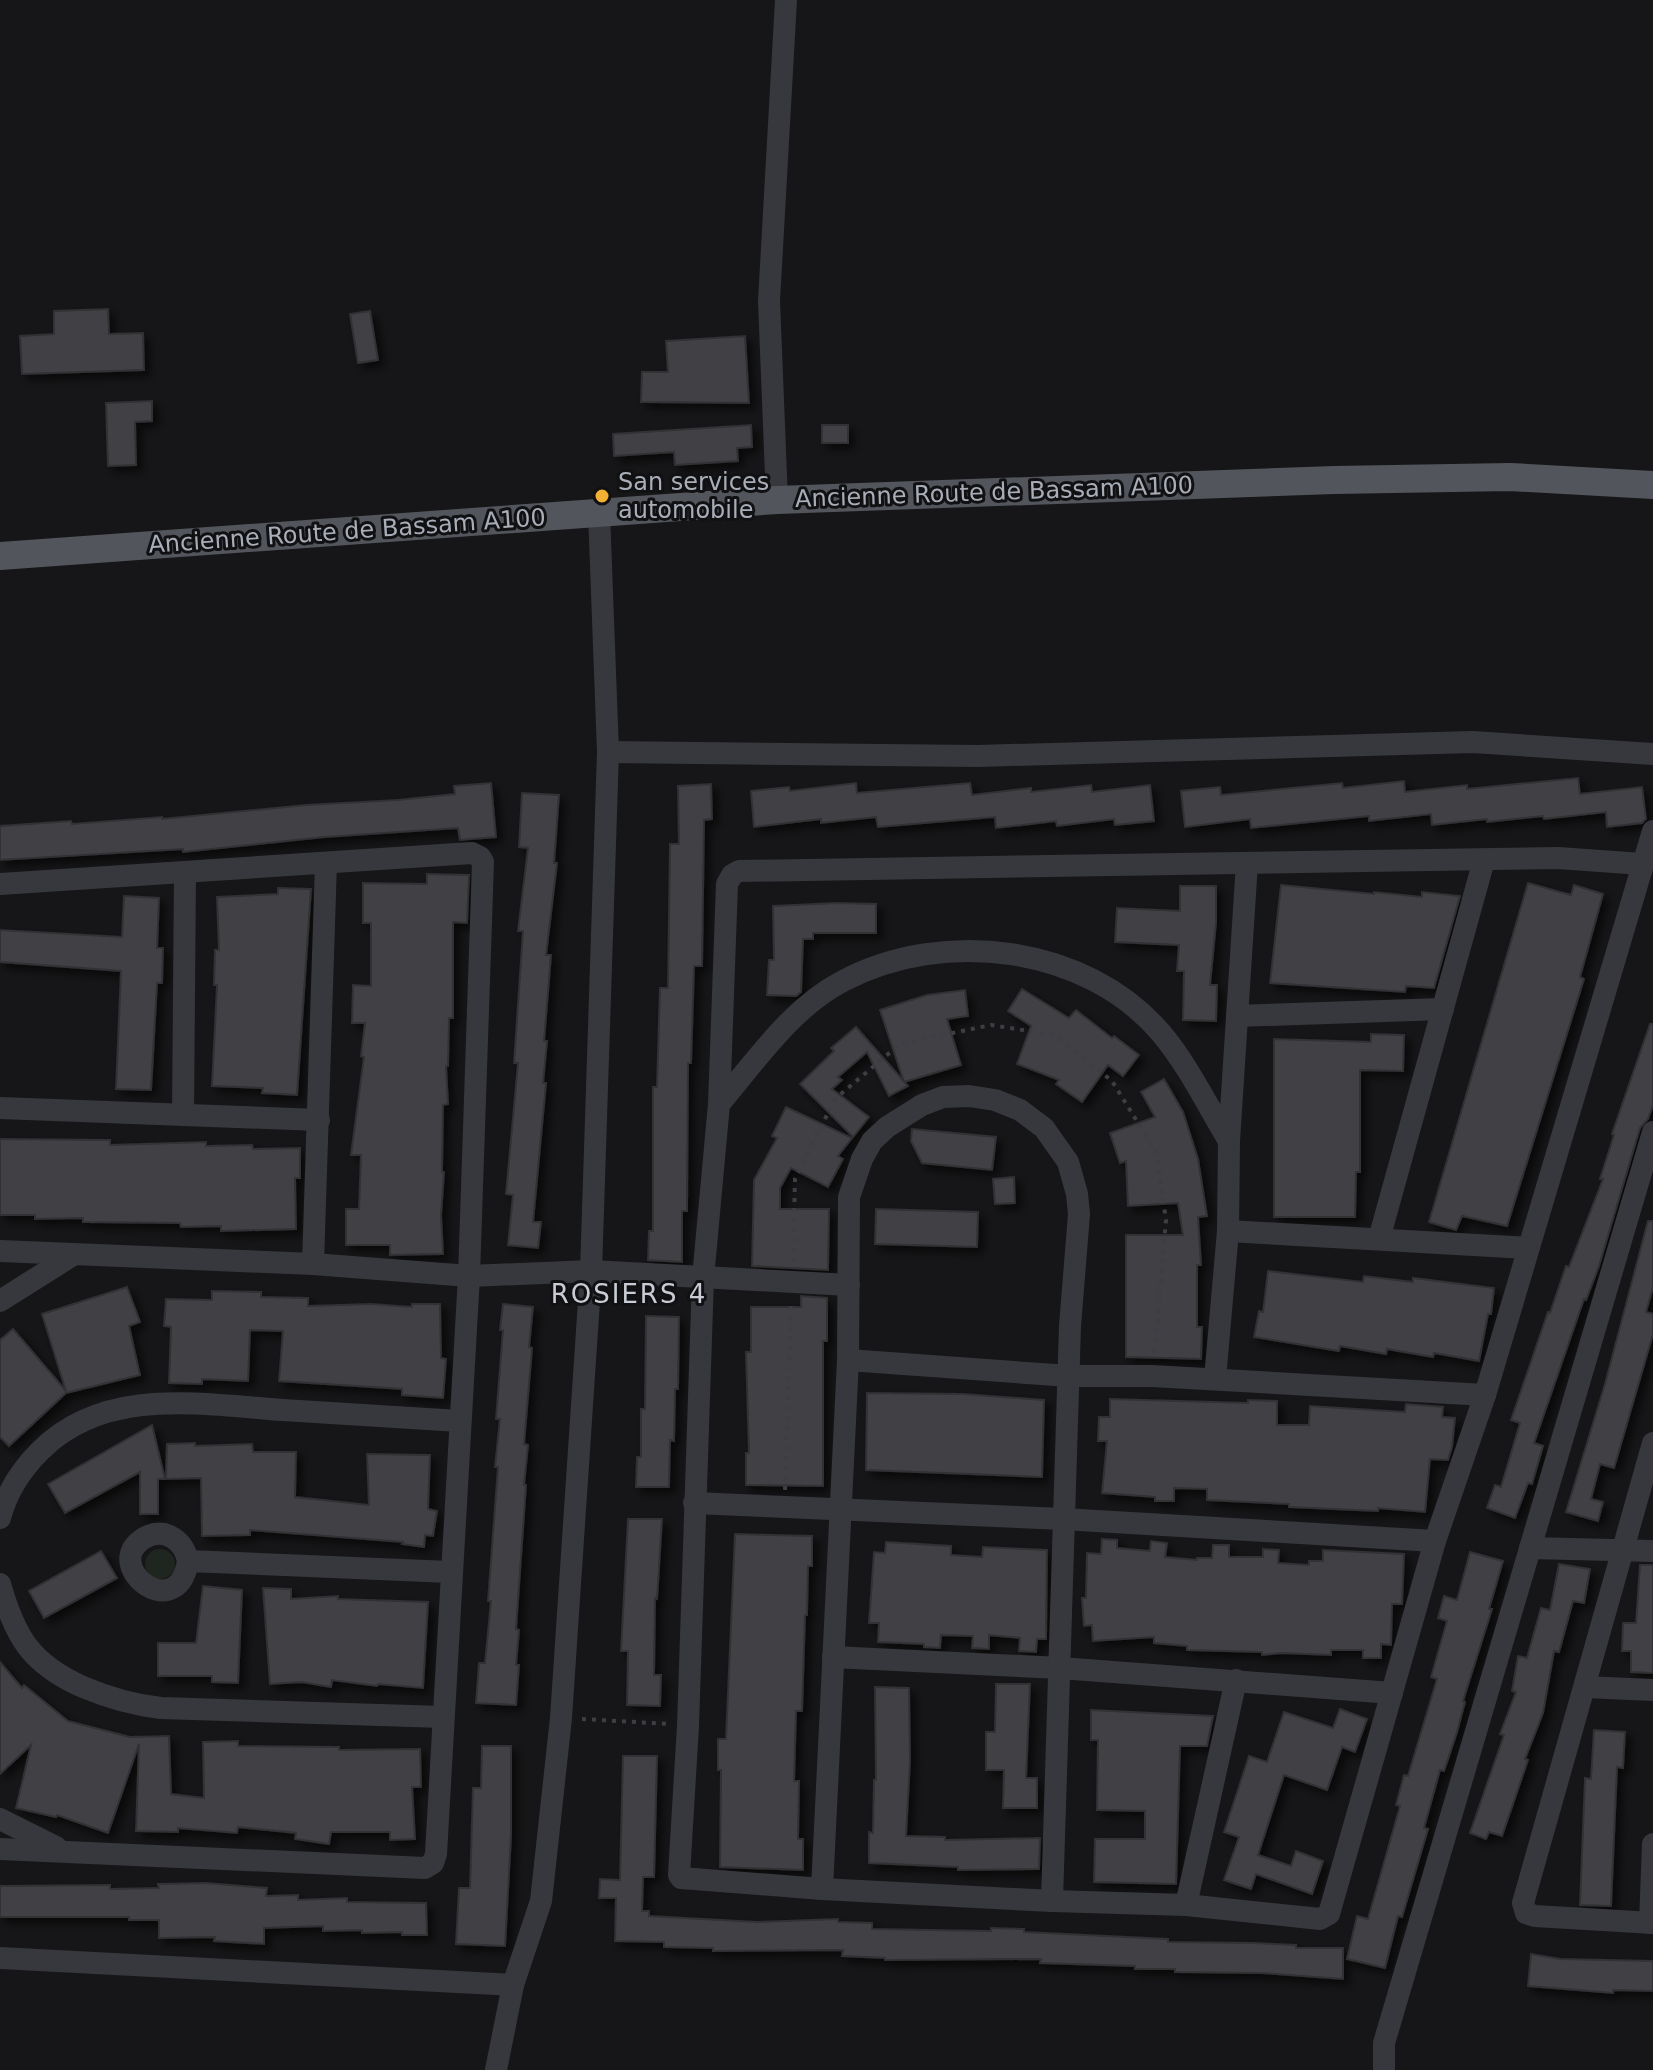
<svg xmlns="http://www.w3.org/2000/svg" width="1653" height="2070" font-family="'DejaVu Sans',sans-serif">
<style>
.green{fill:#1e261f}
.building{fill:#404145;stroke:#303034;stroke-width:2;filter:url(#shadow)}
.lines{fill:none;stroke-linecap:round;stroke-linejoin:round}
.path{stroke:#3d3f44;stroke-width:4;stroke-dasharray:4 6;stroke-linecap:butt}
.minor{stroke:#37383d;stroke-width:22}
.major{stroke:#53555c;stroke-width:28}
.poi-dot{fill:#f2b134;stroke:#111113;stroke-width:3}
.labels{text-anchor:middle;stroke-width:6;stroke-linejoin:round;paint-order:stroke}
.poi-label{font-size:24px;fill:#a8adb8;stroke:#111113;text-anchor:start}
.street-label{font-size:24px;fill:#a8adb8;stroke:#111113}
.neighbourhood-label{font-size:26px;letter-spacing:2px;fill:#c9ccd4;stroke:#111113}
</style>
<defs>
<filter id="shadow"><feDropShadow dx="5.5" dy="5.5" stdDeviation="4" flood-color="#0009"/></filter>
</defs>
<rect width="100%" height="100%" fill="#161618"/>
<!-- green -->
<circle class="green" cx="160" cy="1564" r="15"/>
<!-- building -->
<g class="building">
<path d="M 108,309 L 109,334 L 143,333 L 144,370 L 22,374 L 20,336 L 54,334 L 54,311 Z"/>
<path d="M 370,311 L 378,360 L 358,363 L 350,314 Z"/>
<path d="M 745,336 L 749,403 L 641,402 L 642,372 L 668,372 L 666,341 Z"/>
<path d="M 152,401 L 152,421 L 135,422 L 136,465 L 108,466 L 106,403 Z"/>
<path d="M 751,425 L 752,447 L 737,448 L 738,461 L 675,465 L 674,452 L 614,456 L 613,434 Z"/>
<rect x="822" y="425" width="26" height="18"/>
<path d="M 1578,778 L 1580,794 L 1642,787 L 1646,819 L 1642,823 L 1607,827 L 1606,812 L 1544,819 L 1543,816 L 1487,822 L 1487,819 L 1432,825 L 1431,814 L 1369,821 L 1369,816 L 1251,828 L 1250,819 L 1185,827 L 1181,791 L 1220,787 L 1221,795 L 1342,783 L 1343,788 L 1404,781 L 1405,792 L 1467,785 L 1467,789 Z"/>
<path d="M 491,783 L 496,837 L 460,840 L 458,828 L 325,837 L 183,852 L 183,849 L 0,860 L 0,826 L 71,821 L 72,824 L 162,817 L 162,819 L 306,805 L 398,800 L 455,794 L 454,786 Z"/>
<path d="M 856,783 L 857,793 L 970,783 L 972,795 L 1031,788 L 1031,792 L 1091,785 L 1092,792 L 1150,785 L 1154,821 L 1115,825 L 1114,819 L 1057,826 L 1056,821 L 996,828 L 995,817 L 878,827 L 876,817 L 821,823 L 821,819 L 754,827 L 751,791 L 789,787 L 790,791 Z"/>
<path d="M 711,784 L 712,819 L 704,820 L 702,966 L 694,966 L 691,1063 L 688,1063 L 687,1211 L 682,1211 L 682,1262 L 648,1260 L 649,1231 L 653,1231 L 653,1087 L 657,1087 L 660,988 L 668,988 L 670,844 L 679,844 L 678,786 Z"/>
<path d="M 522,793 L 559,795 L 554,863 L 557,863 L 546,955 L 551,955 L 544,1041 L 547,1041 L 543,1083 L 546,1083 L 533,1222 L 541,1222 L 538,1248 L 508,1245 L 513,1195 L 506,1194 L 518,1063 L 514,1063 L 523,931 L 518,931 L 528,848 L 519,847 Z"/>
<path d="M 427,874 L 469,875 L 467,923 L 453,922 L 453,1018 L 449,1018 L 448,1066 L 446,1066 L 448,1104 L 443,1105 L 442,1172 L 444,1172 L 441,1215 L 443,1254 L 390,1255 L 390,1245 L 346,1245 L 346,1209 L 359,1209 L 361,1155 L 351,1155 L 364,1057 L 361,1056 L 365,1023 L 352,1023 L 353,985 L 371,986 L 371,923 L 363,923 L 363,883 L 427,884 Z"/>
<path d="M 1528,883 L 1571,895 L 1574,885 L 1603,894 L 1580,977 L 1584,979 L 1507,1226 L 1462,1216 L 1456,1230 L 1429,1222 Z"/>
<path d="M 1281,885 L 1374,894 L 1374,892 L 1422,897 L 1422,892 L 1460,896 L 1434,988 L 1406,986 L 1405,992 L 1270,983 Z"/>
<path d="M 1180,886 L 1216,886 L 1216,923 L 1210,985 L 1217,985 L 1216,1021 L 1183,1020 L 1184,971 L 1177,971 L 1179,945 L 1115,942 L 1117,908 L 1180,911 Z"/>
<path d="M 278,888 L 311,889 L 297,1095 L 262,1093 L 263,1088 L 212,1086 L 217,985 L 214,985 L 215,950 L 219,950 L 217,897 L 278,894 Z"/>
<path d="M 124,896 L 159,898 L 157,948 L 163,948 L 162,983 L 157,983 L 151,1090 L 116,1089 L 121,971 L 0,962 L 0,930 L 122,937 Z"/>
<path d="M 837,903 L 876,904 L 876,933 L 813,933 L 813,939 L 803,939 L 801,992 L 796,996 L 767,995 L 769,960 L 774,960 L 773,906 Z"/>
<path d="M 1022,989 L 1069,1018 L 1076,1010 L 1112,1038 L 1114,1036 L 1139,1055 L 1123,1076 L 1108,1065 L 1082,1102 L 1056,1084 L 1059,1080 L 1017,1064 L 1031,1026 L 1008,1011 Z"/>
<path d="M 965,990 L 968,1016 L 947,1019 L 961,1065 L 904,1082 L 880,1010 L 927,995 Z"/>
<path d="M 1650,1024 L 1653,1024 L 1653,1105 L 1648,1119 L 1640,1128 L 1599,1266 L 1586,1300 L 1584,1299 L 1534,1443 L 1543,1446 L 1532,1484 L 1528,1483 L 1515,1518 L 1487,1508 L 1495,1485 L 1501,1487 L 1520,1423 L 1511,1420 L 1548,1312 L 1550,1313 L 1566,1266 L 1569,1267 L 1603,1179 L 1600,1179 L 1614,1135 L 1612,1134 Z"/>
<path d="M 856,1027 L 908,1086 L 889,1096 L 867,1052 L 838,1077 L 842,1080 L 832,1089 L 869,1117 L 853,1137 L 800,1084 L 834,1051 L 831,1048 Z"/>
<path d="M 1371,1034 L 1404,1035 L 1403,1071 L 1360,1070 L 1360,1172 L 1356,1172 L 1355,1217 L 1274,1217 L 1274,1039 L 1371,1042 Z"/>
<path d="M 1164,1079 L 1183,1112 L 1198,1159 L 1207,1216 L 1198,1217 L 1201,1265 L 1197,1265 L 1197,1327 L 1202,1327 L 1201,1359 L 1126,1357 L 1126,1235 L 1183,1235 L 1178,1203 L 1128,1206 L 1126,1161 L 1120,1163 L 1110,1133 L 1155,1117 L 1141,1092 Z"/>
<path d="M 786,1107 L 852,1138 L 838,1156 L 843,1159 L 828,1187 L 791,1168 L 780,1188 L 780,1209 L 829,1209 L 828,1270 L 752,1266 L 754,1180 L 777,1138 L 772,1136 Z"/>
<path d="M 912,1129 L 996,1137 L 992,1170 L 922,1163 L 911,1141 Z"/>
<path d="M 0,1139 L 110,1140 L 110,1145 L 206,1142 L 206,1146 L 252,1145 L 253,1149 L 300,1148 L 300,1178 L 295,1178 L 296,1229 L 221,1231 L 221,1226 L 181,1227 L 180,1223 L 83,1222 L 83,1218 L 35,1219 L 35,1215 L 0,1215 Z"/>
<path d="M 1014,1177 L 1015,1203 L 995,1204 L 993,1179 Z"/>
<path d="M 876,1209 L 978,1212 L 977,1247 L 875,1244 Z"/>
<path d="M 1648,1221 L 1653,1221 L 1653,1287 L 1646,1312 L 1653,1314 L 1653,1334 L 1614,1468 L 1600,1464 L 1591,1499 L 1603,1502 L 1598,1521 L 1566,1512 L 1605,1384 Z"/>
<path d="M 1268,1271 L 1363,1282 L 1364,1276 L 1413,1282 L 1413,1278 L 1494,1288 L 1491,1314 L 1488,1314 L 1479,1361 L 1434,1353 L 1433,1357 L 1387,1349 L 1386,1354 L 1340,1346 L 1339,1351 L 1254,1337 L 1259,1311 L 1263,1312 Z"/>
<path d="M 127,1287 L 140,1322 L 129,1326 L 140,1375 L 66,1393 L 9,1446 L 0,1437 L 0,1340 L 13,1329 L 66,1391 L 42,1314 Z"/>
<path d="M 212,1291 L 261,1292 L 261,1297 L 308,1298 L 308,1306 L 371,1304 L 412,1307 L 412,1304 L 440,1304 L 441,1358 L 446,1359 L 443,1398 L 402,1395 L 402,1389 L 279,1381 L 283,1331 L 250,1330 L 248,1381 L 202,1379 L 202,1384 L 169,1383 L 171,1327 L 164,1326 L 166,1299 L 212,1300 Z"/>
<path d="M 801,1296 L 827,1298 L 827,1341 L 823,1341 L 823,1486 L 746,1485 L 746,1453 L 749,1453 L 746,1352 L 751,1352 L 751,1307 L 801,1307 Z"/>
<path d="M 503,1304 L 533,1307 L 529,1347 L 532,1348 L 524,1444 L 528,1445 L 524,1485 L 526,1485 L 516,1629 L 519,1630 L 516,1665 L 519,1665 L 516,1705 L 476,1703 L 479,1663 L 485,1663 L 491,1601 L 488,1601 L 498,1467 L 495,1467 L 500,1419 L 496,1419 L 503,1330 L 500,1330 Z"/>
<path d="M 646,1316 L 679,1317 L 678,1389 L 675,1389 L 674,1441 L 670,1440 L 669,1487 L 636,1487 L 637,1457 L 641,1457 L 641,1409 L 645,1409 Z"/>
<path d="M 867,1393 L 963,1394 L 1044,1400 L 1042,1477 L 866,1470 Z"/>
<path d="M 1110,1399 L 1248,1403 L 1248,1400 L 1277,1401 L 1277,1425 L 1309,1425 L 1310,1406 L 1405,1412 L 1406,1404 L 1443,1407 L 1442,1417 L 1455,1418 L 1452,1447 L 1448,1460 L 1430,1459 L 1425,1512 L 1378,1508 L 1378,1511 L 1289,1507 L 1289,1504 L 1207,1500 L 1207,1489 L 1174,1488 L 1174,1501 L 1155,1501 L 1155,1497 L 1102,1493 L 1107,1441 L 1098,1441 L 1099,1417 L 1110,1417 Z"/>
<path d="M 152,1425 L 165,1479 L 158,1479 L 158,1514 L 140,1514 L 140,1472 L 65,1513 L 48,1484 Z"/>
<path d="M 195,1443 L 195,1446 L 252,1444 L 253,1452 L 296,1452 L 295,1497 L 369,1505 L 367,1454 L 430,1455 L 428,1509 L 437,1511 L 433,1536 L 425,1535 L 424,1547 L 402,1544 L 403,1542 L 250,1530 L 250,1535 L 202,1536 L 201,1478 L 166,1479 L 167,1444 Z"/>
<path d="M 628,1519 L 662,1519 L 657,1599 L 655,1598 L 654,1675 L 661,1675 L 660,1706 L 627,1705 L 628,1651 L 621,1651 Z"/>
<path d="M 735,1534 L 812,1536 L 812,1566 L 808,1566 L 807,1615 L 805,1615 L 802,1711 L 796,1711 L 794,1781 L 799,1781 L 798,1839 L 803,1839 L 803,1870 L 720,1867 L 721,1770 L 718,1770 L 718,1739 L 726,1739 Z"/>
<path d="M 1102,1539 L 1117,1540 L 1117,1548 L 1150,1551 L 1151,1541 L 1167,1543 L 1165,1557 L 1197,1560 L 1197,1558 L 1212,1558 L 1213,1545 L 1229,1545 L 1229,1557 L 1263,1557 L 1263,1549 L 1279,1550 L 1278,1563 L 1309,1565 L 1309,1561 L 1323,1561 L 1323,1550 L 1404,1554 L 1402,1604 L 1392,1604 L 1391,1645 L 1381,1644 L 1381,1658 L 1363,1658 L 1363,1650 L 1331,1650 L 1331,1655 L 1282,1653 L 1262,1655 L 1262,1652 L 1187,1650 L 1187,1646 L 1154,1643 L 1154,1637 L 1093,1641 L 1092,1625 L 1084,1626 L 1082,1598 L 1086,1598 L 1087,1553 L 1101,1554 Z"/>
<path d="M 886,1542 L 951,1546 L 951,1555 L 982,1557 L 983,1547 L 1047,1550 L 1046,1639 L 1037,1639 L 1036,1652 L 1019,1651 L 1020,1638 L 989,1635 L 989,1649 L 972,1648 L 973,1636 L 941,1635 L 940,1648 L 924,1647 L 924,1644 L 878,1642 L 879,1623 L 869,1623 L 874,1552 L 885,1553 Z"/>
<path d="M 101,1551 L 117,1578 L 44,1618 L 29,1591 Z"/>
<path d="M 1470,1552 L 1503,1561 L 1489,1609 L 1492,1609 L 1463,1701 L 1465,1702 L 1457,1732 L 1444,1771 L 1440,1770 L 1424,1828 L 1428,1829 L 1402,1917 L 1398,1916 L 1385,1968 L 1347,1959 L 1357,1916 L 1368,1919 L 1400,1806 L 1396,1805 L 1404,1775 L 1408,1776 L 1437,1679 L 1431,1677 L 1447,1621 L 1438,1618 L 1444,1596 L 1457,1600 Z"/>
<path d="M 1559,1564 L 1590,1569 L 1584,1603 L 1573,1601 L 1559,1652 L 1554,1651 L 1543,1713 L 1525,1759 L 1528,1760 L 1502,1836 L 1489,1832 L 1486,1839 L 1470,1833 L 1504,1735 L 1500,1734 L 1516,1692 L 1512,1691 L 1518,1656 L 1527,1658 L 1541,1608 L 1550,1610 Z"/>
<path d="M 1640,1565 L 1653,1565 L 1653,1673 L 1631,1672 L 1631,1651 L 1622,1651 L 1623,1623 L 1636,1623 Z"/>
<path d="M 203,1586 L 242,1590 L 238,1683 L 212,1682 L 212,1676 L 158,1676 L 158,1643 L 196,1643 Z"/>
<path d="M 263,1588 L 291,1589 L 291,1599 L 338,1596 L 338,1599 L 428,1602 L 423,1688 L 378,1684 L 377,1686 L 332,1680 L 331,1687 L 302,1682 L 270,1684 Z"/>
<path d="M 0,1662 L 22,1688 L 24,1685 L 68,1721 L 130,1737 L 169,1736 L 171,1794 L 204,1798 L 203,1742 L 238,1741 L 238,1746 L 339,1747 L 339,1750 L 420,1749 L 421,1787 L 412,1787 L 415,1839 L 390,1840 L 390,1832 L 331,1832 L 329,1844 L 295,1839 L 296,1833 L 238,1827 L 237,1833 L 178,1828 L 178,1832 L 136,1831 L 139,1744 L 108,1833 L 57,1815 L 56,1817 L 16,1808 L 31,1745 L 0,1774 Z"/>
<path d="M 996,1684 L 1030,1684 L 1026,1778 L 1037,1778 L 1037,1808 L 1003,1808 L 1004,1770 L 986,1770 L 986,1732 L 995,1732 Z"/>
<path d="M 875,1687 L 909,1688 L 910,1760 L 906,1836 L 945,1837 L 945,1840 L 1040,1838 L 1039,1869 L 958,1870 L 958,1867 L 869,1863 L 869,1832 L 873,1833 L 874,1780 L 876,1780 Z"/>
<path d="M 1340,1709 L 1367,1719 L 1355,1752 L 1342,1747 L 1327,1790 L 1284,1775 L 1258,1855 L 1291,1866 L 1296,1851 L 1323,1861 L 1312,1894 L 1256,1874 L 1251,1889 L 1224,1880 L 1239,1837 L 1224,1832 L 1249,1756 L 1267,1762 L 1284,1712 L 1333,1728 Z"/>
<path d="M 1091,1710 L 1213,1716 L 1207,1746 L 1180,1746 L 1176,1884 L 1094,1882 L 1095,1839 L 1145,1839 L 1145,1811 L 1097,1810 L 1098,1740 L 1091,1740 Z"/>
<path d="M 1594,1730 L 1625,1732 L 1623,1768 L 1617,1767 L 1611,1906 L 1580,1905 L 1585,1778 L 1591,1779 Z"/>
<path d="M 482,1746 L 511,1746 L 511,1836 L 505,1946 L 456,1944 L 459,1888 L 470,1888 L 473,1788 L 481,1788 Z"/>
<path d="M 623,1756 L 657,1756 L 654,1877 L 643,1877 L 642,1911 L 649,1911 L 649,1916 L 757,1922 L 838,1919 L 838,1922 L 872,1923 L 872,1929 L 991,1931 L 991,1928 L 1024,1929 L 1024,1932 L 1168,1939 L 1168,1942 L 1253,1943 L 1296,1945 L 1296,1948 L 1343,1948 L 1343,1979 L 1262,1973 L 1175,1972 L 1175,1969 L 1135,1969 L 1135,1966 L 1040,1963 L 1041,1959 L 885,1960 L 885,1958 L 842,1956 L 843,1950 L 713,1951 L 713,1948 L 664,1947 L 664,1942 L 615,1941 L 616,1898 L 599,1898 L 600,1879 L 620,1880 Z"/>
<path d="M 205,1883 L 267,1888 L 266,1896 L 298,1895 L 298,1900 L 347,1898 L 347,1902 L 426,1903 L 427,1935 L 402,1935 L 402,1932 L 362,1933 L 362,1930 L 323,1931 L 323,1926 L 264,1928 L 264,1944 L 214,1941 L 215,1937 L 159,1938 L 159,1920 L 129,1920 L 129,1917 L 0,1917 L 0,1886 L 110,1885 L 110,1889 L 159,1888 L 158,1884 Z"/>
<path d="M 1531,1954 L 1560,1959 L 1653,1961 L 1653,1991 L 1613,1990 L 1613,1993 L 1528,1986 Z"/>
</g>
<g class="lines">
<!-- path -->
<g class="path">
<path d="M 793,1262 L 795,1179 L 835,1099 L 900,1044 L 991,1025 L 1054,1035 L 1112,1081 L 1156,1152 L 1166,1220 L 1154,1358"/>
<path d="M 785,1490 L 791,1302"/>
<path d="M 582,1719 L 669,1724"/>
</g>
<!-- minor -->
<g class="minor">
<path d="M 777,500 L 769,301 L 786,0"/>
<path d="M 608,752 L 978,756 L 1473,742 L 1653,754"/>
<path d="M 1642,864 L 1558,858 L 739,871 L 732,875 L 727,884 L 719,1104 L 703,1278 L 688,1726 L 679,1875 L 681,1878 L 822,1889 L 1052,1901 L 1186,1905 L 1320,1919 L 1329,1914 L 1435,1541 L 1485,1395 L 1653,831"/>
<path d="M 0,884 L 472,853 L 480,857 L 483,862 L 469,1276 L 436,1854 L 433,1863 L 425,1868 L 0,1849"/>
<path d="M 1237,1016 L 1443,1009"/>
<path d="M 719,1104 C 756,1061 791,1008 843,981 C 943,928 1086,945 1161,1033 C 1188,1065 1207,1105 1229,1141"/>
<path d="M 0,1108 L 319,1120"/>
<path d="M 183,1115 L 185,872"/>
<path d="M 1228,1231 L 1528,1248"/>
<path d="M 1379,1239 L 1484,860"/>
<path d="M 0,1251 L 313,1264 L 469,1276 L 591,1271 L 849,1285"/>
<path d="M 313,1264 L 326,863"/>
<path d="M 0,1301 L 73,1255"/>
<path d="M 848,1360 L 1069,1376 L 1152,1376 L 1485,1395"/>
<path d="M 1215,1379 L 1228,1231 L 1229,1141 L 1247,863"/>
<path d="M 1653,1443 L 1523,1903 L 1526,1913 L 1535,1916 L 1653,1923"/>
<path d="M 694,1503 L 1063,1519 L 1435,1541"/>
<path d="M 0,1518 C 7,1491 21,1470 40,1451 C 104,1386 200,1404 283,1410 C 341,1414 400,1417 459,1421"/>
<path d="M 1530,1548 L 1653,1551"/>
<path d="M 188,1561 C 177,1628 97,1563 146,1537 C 167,1527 184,1542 188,1561 L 450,1572"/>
<path d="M 0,1584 C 15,1637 31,1664 83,1687 C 109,1698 133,1705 161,1708 L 443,1717"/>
<path d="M 833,1657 L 1060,1668 L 1392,1693"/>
<path d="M 1585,1687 L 1653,1690"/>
<path d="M 0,1819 L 56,1847"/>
<path d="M 822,1889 L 848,1360 L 849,1197 L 862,1159 L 872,1141 L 887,1127 L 922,1105 L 943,1097 L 969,1096 L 995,1100 L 1020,1110 L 1044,1128 L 1068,1162 L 1077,1194 L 1079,1214 L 1070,1326 L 1052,1901"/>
<path d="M 1186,1905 L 1236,1680"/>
<path d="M 1650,1923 L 1653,1844"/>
<path d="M 0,1958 L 513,1985"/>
<path d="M 496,2070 L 513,1985 L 541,1901 L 561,1718 L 591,1271 L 608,752 L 599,513"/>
<path d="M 1384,2070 L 1384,2043 L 1653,1132"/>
</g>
<!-- major -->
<path class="major" d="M 0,556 L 777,500 L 1334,480 L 1510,477 L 1653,485"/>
</g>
<!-- markers -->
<circle class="poi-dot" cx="602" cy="496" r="8"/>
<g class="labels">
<!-- poi labels -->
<g class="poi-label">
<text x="618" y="490">San services<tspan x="618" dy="28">automobile</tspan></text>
</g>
<!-- street labels -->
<g class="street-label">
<text transform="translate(994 492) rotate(-2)" y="8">Ancienne Route de Bassam A100</text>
<text transform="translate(347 531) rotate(-4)" y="8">Ancienne Route de Bassam A100</text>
</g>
<!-- neighbourhood labels -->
<g class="neighbourhood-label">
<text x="629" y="1303">ROSIERS 4</text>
</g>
</g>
</svg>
